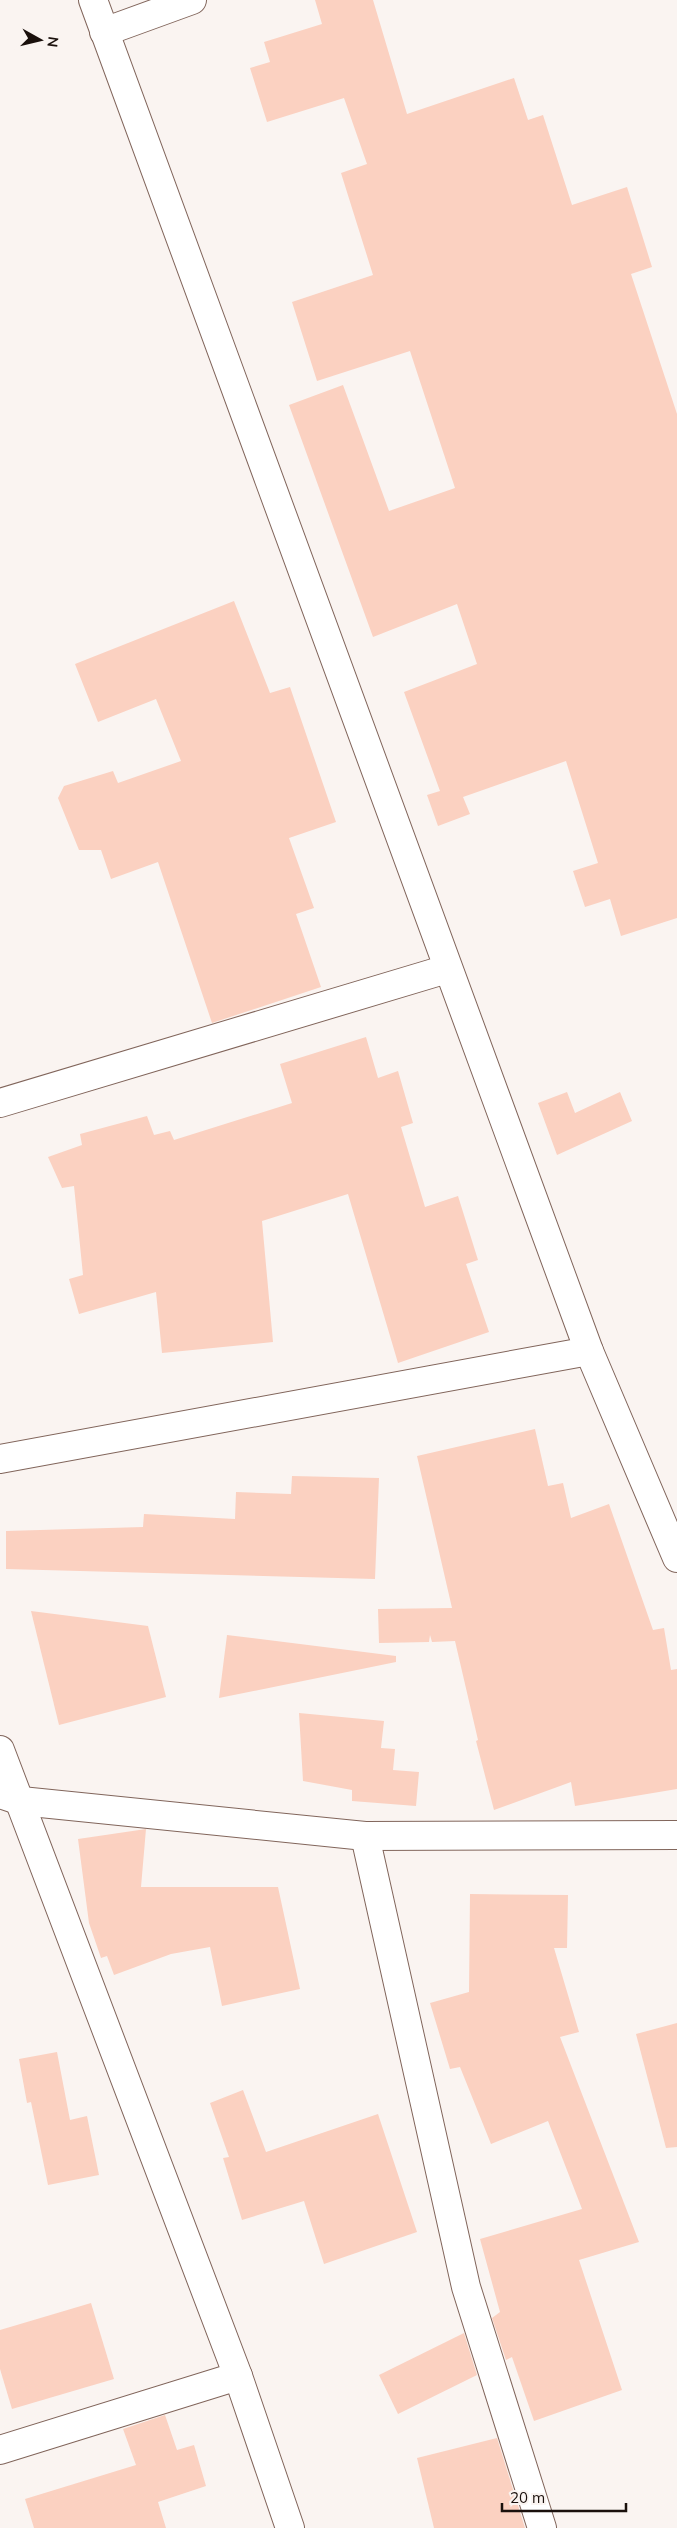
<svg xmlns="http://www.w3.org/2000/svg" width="677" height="2528" font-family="Mulish,sans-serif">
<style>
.building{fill:#fbd1c1}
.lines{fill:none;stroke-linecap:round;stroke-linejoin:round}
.minor-casing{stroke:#81655b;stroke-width:30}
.minor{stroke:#fff;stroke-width:28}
</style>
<rect width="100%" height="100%" fill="#faf4f1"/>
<!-- building -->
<g class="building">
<path d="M 315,0 L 373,0 L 407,114 L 514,78 L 528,120 L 543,115 L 572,205 L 627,187 L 652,267 L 631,274 L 677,414 L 677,918 L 621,936 L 610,899 L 585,907 L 573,871 L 598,863 L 566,761 L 463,797 L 470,814 L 438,826 L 427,795 L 440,791 L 404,692 L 477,664 L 457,604 L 373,637 L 289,405 L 343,385 L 389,511 L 455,488 L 410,351 L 317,381 L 292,302 L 373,275 L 341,173 L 367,164 L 344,98 L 267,122 L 250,68 L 270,62 L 264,42 L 322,24 Z"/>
<path d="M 234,601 L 270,693 L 290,687 L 336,822 L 289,838 L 314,908 L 296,914 L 321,987 L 212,1023 L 158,862 L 111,879 L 101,850 L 79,850 L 58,798 L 64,786 L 113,771 L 118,783 L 181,761 L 156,699 L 98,722 L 75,664 Z"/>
<path d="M 366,1037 L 378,1078 L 398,1071 L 413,1123 L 401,1127 L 425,1207 L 458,1196 L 478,1260 L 466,1264 L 489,1332 L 398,1363 L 348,1194 L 262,1221 L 273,1342 L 162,1353 L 156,1292 L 79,1314 L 69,1279 L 83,1275 L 74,1186 L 62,1188 L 48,1157 L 82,1145 L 80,1134 L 147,1116 L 154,1135 L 170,1131 L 174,1140 L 292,1103 L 280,1064 Z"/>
<path d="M 567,1092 L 575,1113 L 620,1092 L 632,1121 L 557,1155 L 538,1103 Z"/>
<path d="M 535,1429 L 548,1486 L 563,1483 L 571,1518 L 609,1504 L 653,1630 L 664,1628 L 671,1670 L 677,1669 L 677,1789 L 575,1806 L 571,1782 L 494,1810 L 476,1741 L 478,1740 L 455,1641 L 432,1642 L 430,1635 L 429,1642 L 379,1643 L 378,1609 L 452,1608 L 417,1456 Z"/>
<path d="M 292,1476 L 379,1478 L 375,1579 L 6,1569 L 6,1531 L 143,1527 L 144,1514 L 235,1519 L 236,1492 L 291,1494 Z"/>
<path d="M 31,1611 L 148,1626 L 166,1697 L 59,1725 Z"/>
<path d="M 227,1635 L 396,1656 L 396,1662 L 219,1698 Z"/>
<path d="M 299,1713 L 384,1721 L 381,1748 L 395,1749 L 393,1770 L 419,1772 L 416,1806 L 352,1801 L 352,1790 L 303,1781 Z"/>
<path d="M 146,1829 L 141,1887 L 278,1887 L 300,1989 L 222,2006 L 210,1947 L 171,1954 L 114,1975 L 107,1956 L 101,1958 L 89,1923 L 78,1839 Z"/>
<path d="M 470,1894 L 568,1895 L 567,1948 L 554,1948 L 579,2032 L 560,2037 L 639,2242 L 579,2260 L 622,2390 L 534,2421 L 512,2357 L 506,2360 L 492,2318 L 500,2312 L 480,2239 L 582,2209 L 548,2121 L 491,2144 L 460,2067 L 450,2069 L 430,2003 L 469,1992 Z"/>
<path d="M 677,2023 L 677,2147 L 666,2148 L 636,2034 Z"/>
<path d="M 57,2052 L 70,2120 L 87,2116 L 99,2175 L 48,2185 L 31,2102 L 27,2103 L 19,2059 Z"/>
<path d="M 243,2090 L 266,2152 L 378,2114 L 417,2232 L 324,2264 L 304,2201 L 242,2220 L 223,2158 L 229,2157 L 210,2103 Z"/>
<path d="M 91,2303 L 114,2379 L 12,2409 L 0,2369 L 0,2330 Z"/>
<path d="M 464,2333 L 477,2375 L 398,2414 L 379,2375 Z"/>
<path d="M 165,2415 L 177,2450 L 194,2445 L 206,2486 L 158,2502 L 166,2528 L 34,2528 L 25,2499 L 136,2465 L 123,2429 Z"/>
<path d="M 497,2438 L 525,2528 L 434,2528 L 417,2458 Z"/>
</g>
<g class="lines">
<defs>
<g id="minor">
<path d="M 93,0 L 589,1351 L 677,1558"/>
<path d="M 104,32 L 192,0"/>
<path d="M 0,1103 L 447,969"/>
<path d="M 0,1459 L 589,1351"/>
<path d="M 0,1750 L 238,2376 L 290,2528"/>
<path d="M 6,1796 L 21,1801 L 365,1836 L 677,1835"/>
<path d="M 365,1836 L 466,2287 L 542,2528"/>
<path d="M 0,2450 L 238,2376"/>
</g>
</defs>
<!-- minor casing -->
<use href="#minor" class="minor-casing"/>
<!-- minor -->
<use href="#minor" class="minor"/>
</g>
<!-- north arrow -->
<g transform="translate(40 40) rotate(98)" stroke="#faf4f1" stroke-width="4" paint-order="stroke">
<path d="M0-4L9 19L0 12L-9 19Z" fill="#1a100c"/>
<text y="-8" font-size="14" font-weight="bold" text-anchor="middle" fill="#1a100c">N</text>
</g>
<!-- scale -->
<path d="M502 2503v8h124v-8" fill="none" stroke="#1a100c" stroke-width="2.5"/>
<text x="510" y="2503" font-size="15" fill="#1a100c" stroke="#faf4f1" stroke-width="4" paint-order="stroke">20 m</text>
</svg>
